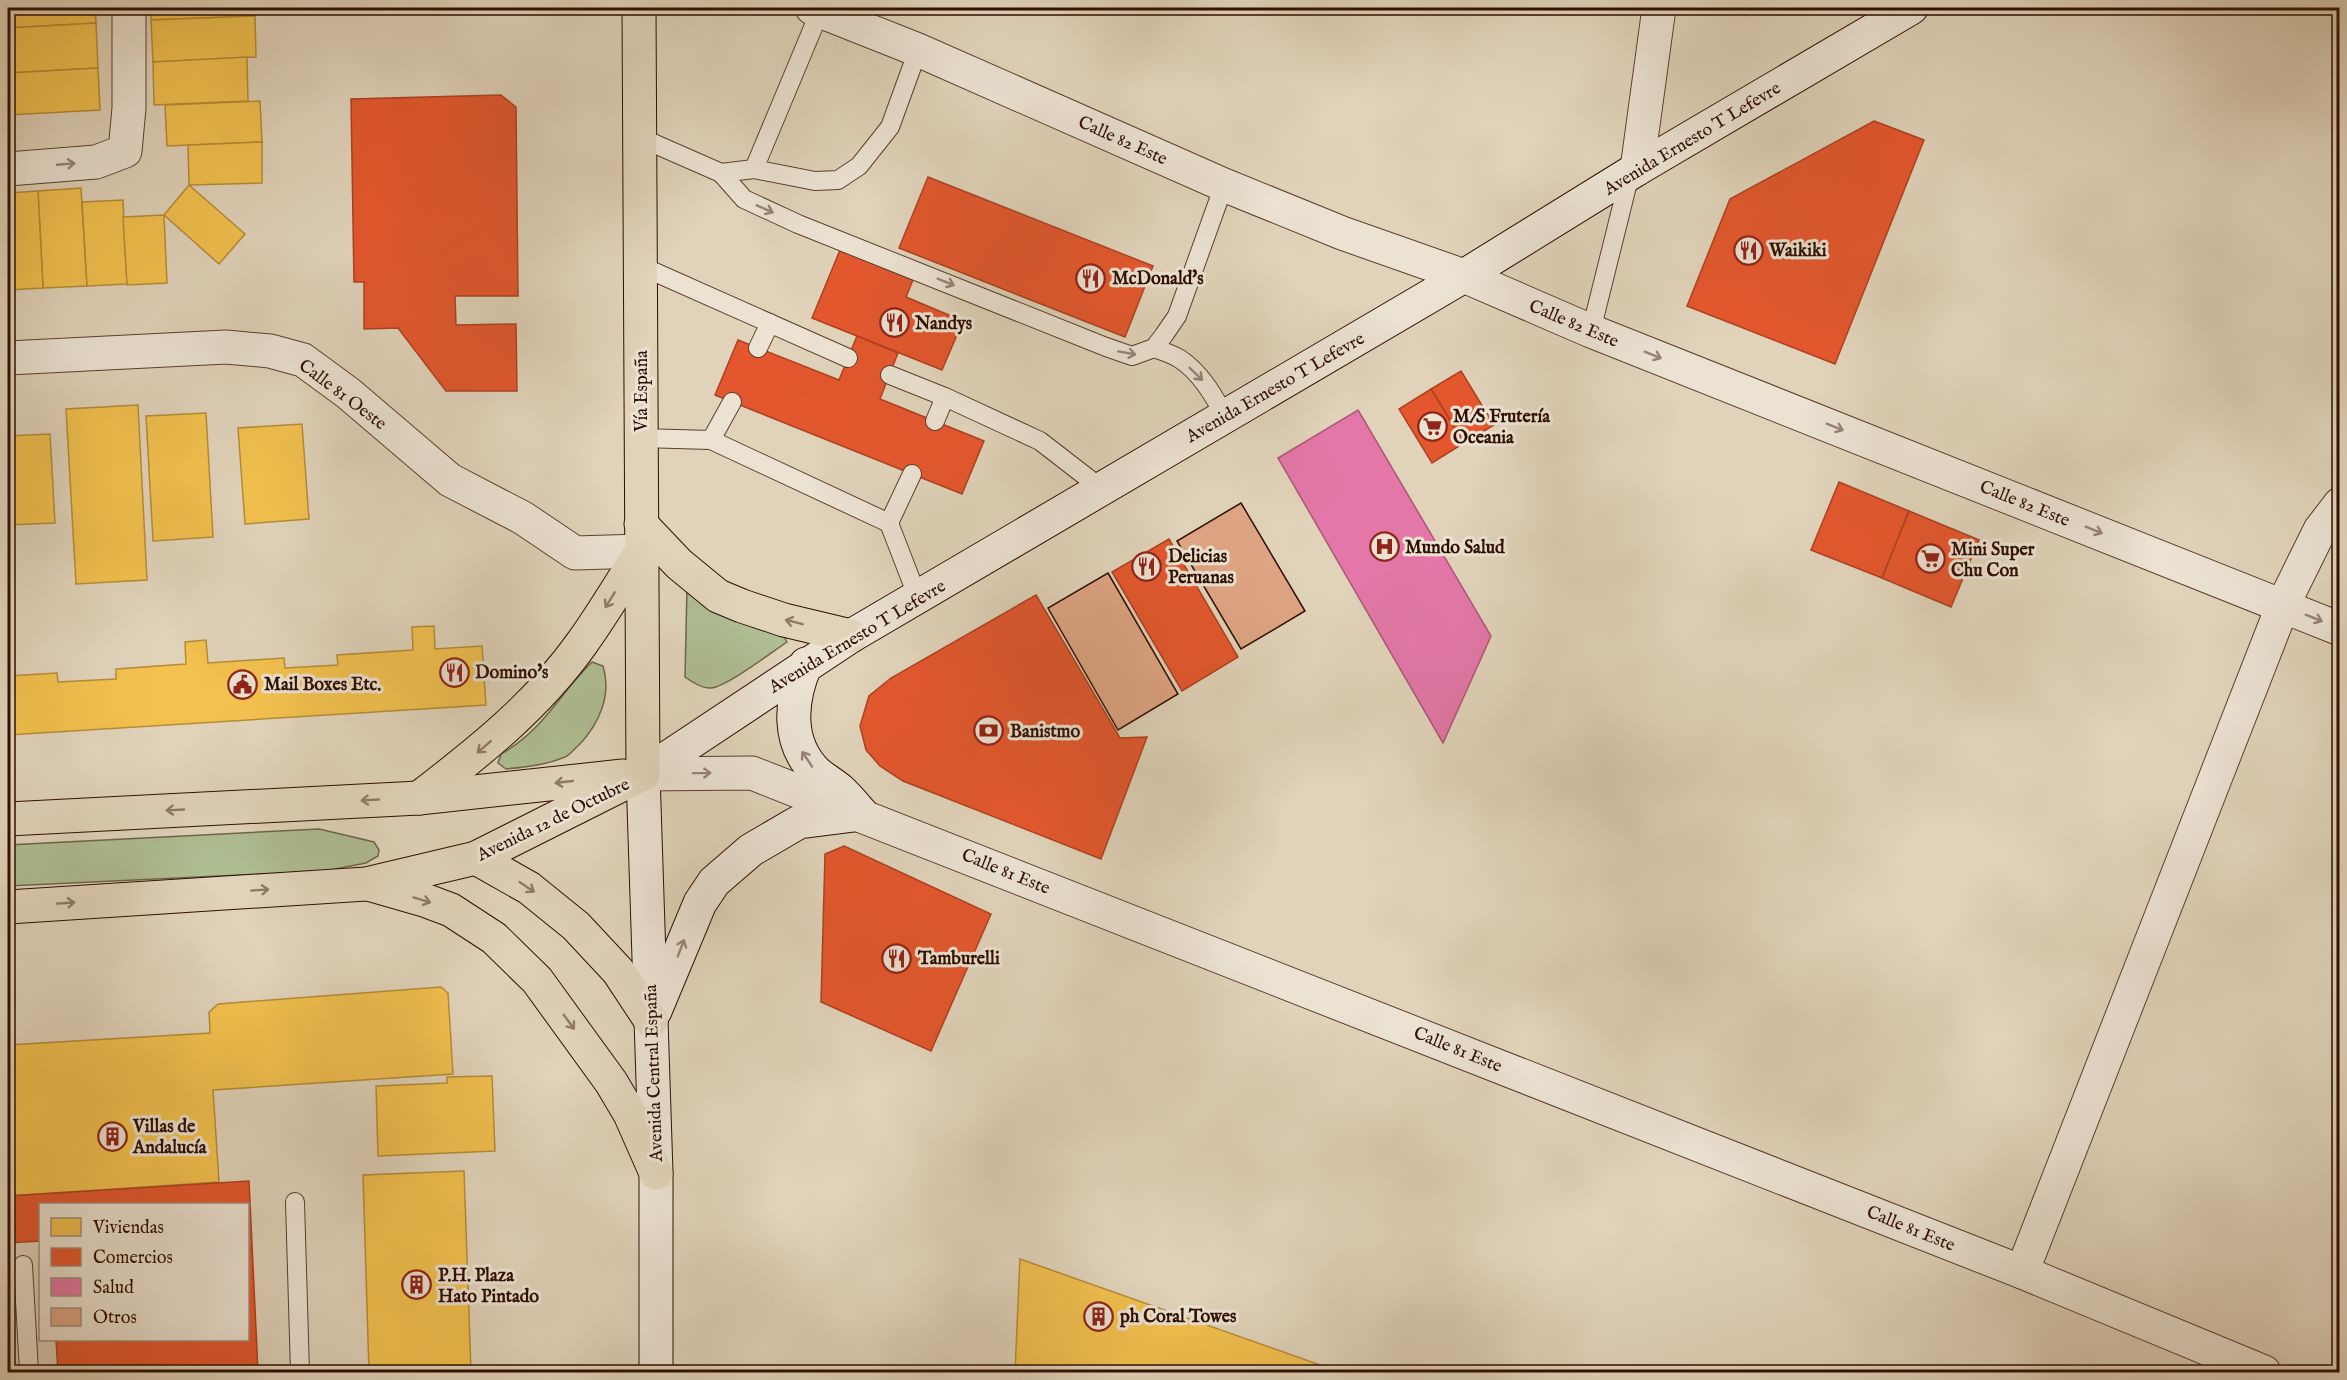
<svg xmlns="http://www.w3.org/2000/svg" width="2347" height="1380" font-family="'IM FELL English',serif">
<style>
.green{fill:#aebd92;stroke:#6e664a;stroke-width:1.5}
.homes{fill:#f2c14e;stroke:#b78b37;stroke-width:1.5}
.shops{fill:#e4572e;stroke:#ad4120;stroke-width:1.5}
.health{fill:#e377a8;stroke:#ad5876;stroke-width:1.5}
.building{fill:#dfa584;stroke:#2e0e01;stroke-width:1.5}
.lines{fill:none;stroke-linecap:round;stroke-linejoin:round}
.service-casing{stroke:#5a3f2f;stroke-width:20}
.minor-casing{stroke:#5a3f2f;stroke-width:35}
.tertiary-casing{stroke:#5a3f2f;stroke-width:35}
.secondary-casing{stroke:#2e0e01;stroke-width:35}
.primary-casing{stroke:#2e0e01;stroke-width:35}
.service{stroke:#ebe2d2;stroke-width:18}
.minor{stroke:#ebe2d2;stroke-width:33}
.tertiary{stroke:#ebe2d2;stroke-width:33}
.secondary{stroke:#ebe2d2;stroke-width:33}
.primary{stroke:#e0d3ba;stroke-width:33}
.oneway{stroke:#968374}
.oneway2{stroke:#907a67}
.labels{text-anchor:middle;stroke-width:6;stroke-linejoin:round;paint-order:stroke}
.street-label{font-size:18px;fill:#2e0e01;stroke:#ebe2d2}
.poi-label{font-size:18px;font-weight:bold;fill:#2e0e01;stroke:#ebe2d2;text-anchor:start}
</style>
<rect width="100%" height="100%" fill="#e0d3ba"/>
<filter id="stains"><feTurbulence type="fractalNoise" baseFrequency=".00333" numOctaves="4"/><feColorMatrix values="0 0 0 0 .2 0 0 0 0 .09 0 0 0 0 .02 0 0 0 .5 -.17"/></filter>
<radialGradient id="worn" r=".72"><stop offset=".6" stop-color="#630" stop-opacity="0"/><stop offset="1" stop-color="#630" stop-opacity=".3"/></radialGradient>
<!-- green -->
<g class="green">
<path d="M 687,587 L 781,631 L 787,642 C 772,652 726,687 711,688 C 702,689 692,682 685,677 Z"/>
<path d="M 592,662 L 603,666 C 612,695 599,724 579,745 C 574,749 570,755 565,757 C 546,765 526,767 506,769 L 498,763 L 501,754 C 544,730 559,694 592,662 Z"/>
<path d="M 319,829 L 374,842 L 379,850 L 378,856 L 366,863 L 325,871 L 8,886 L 8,845 Z"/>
</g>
<!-- homes -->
<g class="homes">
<path d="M 8,8 L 95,8 L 96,23 L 8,28 Z"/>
<path d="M 151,8 L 255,8 L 255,16 L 151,20 Z"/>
<path d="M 255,16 L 256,57 L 153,62 L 151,20 Z"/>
<path d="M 96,23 L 98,68 L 8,73 L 8,28 Z"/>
<path d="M 247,57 L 248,101 L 154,105 L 153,62 Z"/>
<path d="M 98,68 L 100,110 L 8,115 L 8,73 Z"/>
<path d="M 260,101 L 262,142 L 167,146 L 165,105 Z"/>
<path d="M 262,142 L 262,183 L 189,185 L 188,145 Z"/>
<path d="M 189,185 L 245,234 L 219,264 L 164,215 Z"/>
<path d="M 81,188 L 87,286 L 43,288 L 38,191 Z"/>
<path d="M 38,191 L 43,288 L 8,290 L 8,193 Z"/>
<path d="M 123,200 L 127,284 L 87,286 L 82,202 Z"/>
<path d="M 164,215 L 167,283 L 127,285 L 123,217 Z"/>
<path d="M 138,405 L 147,580 L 76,584 L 66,409 Z"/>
<path d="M 206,413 L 213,537 L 153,541 L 146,416 Z"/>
<path d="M 302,424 L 309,519 L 245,524 L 238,428 Z"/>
<path d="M 50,434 L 55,523 L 8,525 L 8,436 Z"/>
<path d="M 434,626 L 435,649 L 482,646 L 486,705 L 8,735 L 8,676 L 57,673 L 58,682 L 116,679 L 116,669 L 186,664 L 185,642 L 206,640 L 208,663 L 284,658 L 285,668 L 338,665 L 337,655 L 413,650 L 412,627 Z"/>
<path d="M 441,987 L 448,993 L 453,1074 L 213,1090 L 219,1182 L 8,1196 L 8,1045 L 210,1033 L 209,1012 L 218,1004 Z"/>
<path d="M 492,1076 L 495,1151 L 378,1156 L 376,1086 L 447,1083 L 447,1077 Z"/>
<path d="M 464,1171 L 471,1372 L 369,1372 L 363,1175 Z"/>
<path d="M 1020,1259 L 1340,1372 L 1015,1372 Z"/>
</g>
<!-- shops -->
<g class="shops">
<path d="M 1746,8 L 1756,8 L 1745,15 Z"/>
<path d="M 501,95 L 516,107 L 518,296 L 455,296 L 456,325 L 516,324 L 517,391 L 446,391 L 398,328 L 364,329 L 364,282 L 354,282 L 351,99 Z"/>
<path d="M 1874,121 L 1924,140 L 1835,364 L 1687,306 L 1730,199 Z"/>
<path d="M 928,177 L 1153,266 L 1125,337 L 899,248 Z"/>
<path d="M 840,250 L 913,280 L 906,297 L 963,321 L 942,370 L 812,318 Z"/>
<path d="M 857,336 L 898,353 L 880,399 L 984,441 L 962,494 L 715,395 L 738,340 L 839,380 Z"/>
<path d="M 1461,371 L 1494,425 L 1464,443 L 1431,389 Z"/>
<path d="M 1431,389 L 1464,443 L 1432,463 L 1399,409 Z"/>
<path d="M 1839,482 L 1909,511 L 1882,578 L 1811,550 Z"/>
<path d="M 1909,511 L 1979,540 L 1951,607 L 1882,578 Z"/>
<path d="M 1169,539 L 1238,657 L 1182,691 L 1112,572 Z"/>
<path d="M 1036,595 L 1120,738 L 1147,737 L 1101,859 L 903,781 L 880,766 L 866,750 L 860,726 L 869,696 L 891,678 Z"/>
<path d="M 844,846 L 991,914 L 931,1051 L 821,1002 L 825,854 Z"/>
<path d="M 249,1181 L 258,1372 L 58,1372 L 56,1340 L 248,1340 L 248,1204 L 40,1204 L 40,1241 L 8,1243 L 8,1196 Z"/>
</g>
<!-- health -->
<path class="health" d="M 1358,410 L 1491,636 L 1443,743 L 1278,458 Z"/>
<!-- building -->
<g class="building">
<path d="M 1241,503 L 1305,611 L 1241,649 L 1177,541 Z"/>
<path d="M 1108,573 L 1178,694 L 1118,730 L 1048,608 Z"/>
</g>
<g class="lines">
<defs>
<g id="service">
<path d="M 639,137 L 721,173 L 754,169 L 815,181 L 838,180 L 859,166 L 890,127 L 918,50"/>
<path d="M 754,169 L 820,11"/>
<path d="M 721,173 L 744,199 L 798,224 L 1106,347 L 1132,356 L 1154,348 L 1164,335 L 1177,316 L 1224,185"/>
<path d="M 641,266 L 848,358"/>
<path d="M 1591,331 L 1630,174"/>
<path d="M 758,348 L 770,323"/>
<path d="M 1154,348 C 1162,351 1172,354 1180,359 C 1201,373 1213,395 1225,416"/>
<path d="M 890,375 L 945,397 L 1040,441 L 1102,489"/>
<path d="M 935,421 L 945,397"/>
<path d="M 641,438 L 711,440 L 889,523 L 918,598"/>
<path d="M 711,440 L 732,402"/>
<path d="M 889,523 L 912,474"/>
<path d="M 295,1202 L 300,1372"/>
<path d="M 23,1265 L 29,1372"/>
</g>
<g id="minor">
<path d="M 812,8 L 918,50 L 1224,185 L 1342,233 L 1464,276 L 1591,331 L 2340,629"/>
<path d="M 8,169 L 96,162 L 125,151 L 129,108 L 129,8"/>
<path d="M 1637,169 L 1659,8"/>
<path d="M 8,358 L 226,347 L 270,351 L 303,360 L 348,393 L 450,480 L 523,518 L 575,553 L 642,551"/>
<path d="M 2022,1272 L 2283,605 L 2320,530 L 2340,504"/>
</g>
<path id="tertiary" d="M 643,774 L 752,773 L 2022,1272 L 2264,1372"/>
<g id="secondary">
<path d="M 806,664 C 790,700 786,743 817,773 C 824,779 833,784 840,790 C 848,797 855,806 862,814"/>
<path d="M 655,1011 L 700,903 L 714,882 L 751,850 L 799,822 L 862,814"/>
<path d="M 656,1372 L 656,1173 L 643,774 L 851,636 L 1464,276 L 1637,169 L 1911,8"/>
</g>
<g id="primary">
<path d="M 639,8 L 643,774"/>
<path d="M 641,524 L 679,564 L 718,596 L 742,606 L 784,620 L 851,636"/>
<path d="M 419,798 C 479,752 538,705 582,643 C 603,614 622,581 642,551"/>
<path d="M 8,819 L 419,798 L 623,776"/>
<path d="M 476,858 L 529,888 L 576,926 L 618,971 L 651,1021"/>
<path d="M 368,884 L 427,901 L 451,910 L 494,938 L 537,980 L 611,1082 L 630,1114 L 656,1173"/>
<path d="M 8,907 L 366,884 L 476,858 L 643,774"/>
</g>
</defs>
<!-- service casing -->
<use href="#service" class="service-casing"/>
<!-- minor casing -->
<use href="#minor" class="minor-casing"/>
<!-- tertiary casing -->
<use href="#tertiary" class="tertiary-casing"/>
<!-- secondary casing -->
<use href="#secondary" class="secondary-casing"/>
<!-- primary casing -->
<use href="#primary" class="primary-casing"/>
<!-- service -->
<use href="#service" class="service"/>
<!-- minor -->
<use href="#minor" class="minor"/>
<!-- tertiary -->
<use href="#tertiary" class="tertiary"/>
<!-- secondary -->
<use href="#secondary" class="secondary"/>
<!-- primary -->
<use href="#primary" class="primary"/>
</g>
<!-- one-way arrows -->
<defs><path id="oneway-shaft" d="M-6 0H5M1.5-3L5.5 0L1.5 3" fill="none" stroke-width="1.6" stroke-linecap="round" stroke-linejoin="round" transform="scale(1.5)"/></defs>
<g class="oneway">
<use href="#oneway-shaft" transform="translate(66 164) rotate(-5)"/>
<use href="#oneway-shaft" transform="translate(765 209) rotate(24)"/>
<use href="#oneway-shaft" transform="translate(946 282) rotate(22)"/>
<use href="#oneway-shaft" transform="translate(1127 353) rotate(10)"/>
<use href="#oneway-shaft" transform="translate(1653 355) rotate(22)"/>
<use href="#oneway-shaft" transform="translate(1196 374) rotate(44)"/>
<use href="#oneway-shaft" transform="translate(1835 427) rotate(22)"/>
<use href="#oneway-shaft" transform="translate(2094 530) rotate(22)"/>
<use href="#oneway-shaft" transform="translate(2314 618) rotate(22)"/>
<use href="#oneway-shaft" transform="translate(807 759) rotate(-124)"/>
<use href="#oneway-shaft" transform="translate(702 773) rotate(-1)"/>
<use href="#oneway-shaft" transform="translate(681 948) rotate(-69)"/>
</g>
<g class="oneway2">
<use href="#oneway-shaft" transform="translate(610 600) rotate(122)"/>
<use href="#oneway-shaft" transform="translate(794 622) rotate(-166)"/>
<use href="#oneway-shaft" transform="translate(484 747) rotate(139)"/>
<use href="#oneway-shaft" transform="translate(564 782) rotate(174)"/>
<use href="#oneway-shaft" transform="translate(370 800) rotate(177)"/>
<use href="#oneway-shaft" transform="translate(175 810) rotate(177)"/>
<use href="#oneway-shaft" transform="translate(527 887) rotate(34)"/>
<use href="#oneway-shaft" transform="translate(260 890) rotate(-4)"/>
<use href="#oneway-shaft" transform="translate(422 900) rotate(17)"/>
<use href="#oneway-shaft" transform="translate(66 903) rotate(-4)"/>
<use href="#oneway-shaft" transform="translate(569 1022) rotate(54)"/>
</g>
<!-- icons -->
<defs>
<symbol id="restaurant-ring" viewBox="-11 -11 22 22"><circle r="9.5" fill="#ebe2d2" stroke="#8f2418" stroke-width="1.5"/><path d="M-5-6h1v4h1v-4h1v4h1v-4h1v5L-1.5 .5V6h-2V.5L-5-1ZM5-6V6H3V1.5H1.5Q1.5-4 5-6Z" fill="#8f2418"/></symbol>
<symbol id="supermarket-ring" viewBox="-11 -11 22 22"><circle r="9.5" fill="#ebe2d2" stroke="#8f2418" stroke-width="1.5"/><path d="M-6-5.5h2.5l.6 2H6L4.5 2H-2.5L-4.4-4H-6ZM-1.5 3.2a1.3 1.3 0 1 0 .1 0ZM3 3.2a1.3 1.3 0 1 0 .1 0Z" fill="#8f2418"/></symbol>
<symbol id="hospital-ring" viewBox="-11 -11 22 22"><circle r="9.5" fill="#ebe2d2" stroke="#8f2418" stroke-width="1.5"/><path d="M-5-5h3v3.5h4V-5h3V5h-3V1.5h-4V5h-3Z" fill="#8f2418"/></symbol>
<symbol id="civic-ring" viewBox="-11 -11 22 22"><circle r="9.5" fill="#ebe2d2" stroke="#8f2418" stroke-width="1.5"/><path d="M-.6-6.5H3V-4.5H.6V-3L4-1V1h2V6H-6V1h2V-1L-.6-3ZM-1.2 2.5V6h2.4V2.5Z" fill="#8f2418"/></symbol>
<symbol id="bank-ring" viewBox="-11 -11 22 22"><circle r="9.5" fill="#ebe2d2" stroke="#8f2418" stroke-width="1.5"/><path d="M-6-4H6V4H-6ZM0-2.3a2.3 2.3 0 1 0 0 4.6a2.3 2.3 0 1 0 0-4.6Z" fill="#8f2418"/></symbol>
<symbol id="building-ring" viewBox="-11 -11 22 22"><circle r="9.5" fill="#ebe2d2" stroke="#8f2418" stroke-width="1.5"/><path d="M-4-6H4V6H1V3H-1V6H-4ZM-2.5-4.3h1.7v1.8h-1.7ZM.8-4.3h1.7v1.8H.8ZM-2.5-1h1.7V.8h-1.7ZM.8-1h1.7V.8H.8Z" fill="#8f2418"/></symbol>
</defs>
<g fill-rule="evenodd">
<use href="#restaurant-ring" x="1732" y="234" width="33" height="33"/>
<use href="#restaurant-ring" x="1074" y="262" width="33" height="33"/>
<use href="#restaurant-ring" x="878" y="306" width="33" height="33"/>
<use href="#supermarket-ring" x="1416" y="410" width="33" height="33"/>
<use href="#hospital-ring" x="1368" y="530" width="33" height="33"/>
<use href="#supermarket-ring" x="1914" y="542" width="33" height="33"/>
<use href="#restaurant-ring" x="1130" y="550" width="33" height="33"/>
<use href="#restaurant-ring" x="438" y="656" width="33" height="33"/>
<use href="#civic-ring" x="226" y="668" width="33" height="33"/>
<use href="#bank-ring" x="972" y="714" width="33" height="33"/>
<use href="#restaurant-ring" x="880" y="942" width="33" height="33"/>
<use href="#building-ring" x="96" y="1120" width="33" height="33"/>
<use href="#building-ring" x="400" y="1268" width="33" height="33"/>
<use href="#building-ring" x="1082" y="1300" width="33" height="33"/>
</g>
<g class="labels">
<!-- street labels -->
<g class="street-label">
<text transform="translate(1692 138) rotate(-31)" y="6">Avenida Ernesto T Lefevre</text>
<text transform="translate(1123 140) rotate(24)" y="6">Calle 82 Este</text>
<text transform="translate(1574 323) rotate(23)" y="6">Calle 82 Este</text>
<text transform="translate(1275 387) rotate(-30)" y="6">Avenida Ernesto T Lefevre</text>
<text transform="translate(641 391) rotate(-90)" y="6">Vía España</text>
<text transform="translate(343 394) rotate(37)" y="6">Calle 81 Oeste</text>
<text transform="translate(2025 503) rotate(22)" y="6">Calle 82 Este</text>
<text transform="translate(857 636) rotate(-31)" y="6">Avenida Ernesto T Lefevre</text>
<text transform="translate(553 819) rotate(-26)" y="6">Avenida 12 de Octubre</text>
<text transform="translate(1006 871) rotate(22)" y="6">Calle 81 Este</text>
<text transform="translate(1458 1049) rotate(22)" y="6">Calle 81 Este</text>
<text transform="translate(653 1073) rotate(-92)" y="6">Avenida Central España</text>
<text transform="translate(1911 1228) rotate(22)" y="6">Calle 81 Este</text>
</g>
<!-- poi labels -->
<g class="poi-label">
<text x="1769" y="256">Waikiki</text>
<text x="1112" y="284">McDonald's</text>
<text x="915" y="329">Nandys</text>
<text x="1453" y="422">M/S Frutería<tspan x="1453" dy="21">Oceania</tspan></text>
<text x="1405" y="553">Mundo Salud</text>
<text x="1951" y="555">Mini Super<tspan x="1951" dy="21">Chu Con</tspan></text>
<text x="1168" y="562">Delicias<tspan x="1168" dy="21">Peruanas</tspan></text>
<text x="475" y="678">Domino's</text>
<text x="264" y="690">Mail Boxes Etc.</text>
<text x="1010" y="737">Banistmo</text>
<text x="918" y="964">Tamburelli</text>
<text x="133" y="1132">Villas de<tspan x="133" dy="21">Andalucía</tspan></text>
<text x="438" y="1281">P.H. Plaza<tspan x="438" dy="21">Hato Pintado</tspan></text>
<text x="1120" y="1322">ph Coral Towes</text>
</g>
</g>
<!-- margin -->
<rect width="2347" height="1380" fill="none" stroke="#e0d3ba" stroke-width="30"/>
<rect x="9" y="9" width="2329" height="1362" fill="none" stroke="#2e0e01" stroke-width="3"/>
<rect x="15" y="15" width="2317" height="1350" fill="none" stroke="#2e0e01" stroke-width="1.5"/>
<!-- legend -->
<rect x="39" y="1203" width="210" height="138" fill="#ebe2d2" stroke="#9f8d7e" stroke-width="1.5"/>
<rect x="51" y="1218" width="30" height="18" fill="#f2c14e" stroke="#9f8d7e" stroke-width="1.5"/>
<text x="93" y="1233" font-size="18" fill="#2e0e01">Viviendas</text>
<rect x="51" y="1248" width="30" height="18" fill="#e4572e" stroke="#9f8d7e" stroke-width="1.5"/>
<text x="93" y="1263" font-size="18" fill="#2e0e01">Comercios</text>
<rect x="51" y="1278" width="30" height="18" fill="#e377a8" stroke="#9f8d7e" stroke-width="1.5"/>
<text x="93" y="1293" font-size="18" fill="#2e0e01">Salud</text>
<rect x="51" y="1308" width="30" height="18" fill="#dfa584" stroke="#9f8d7e" stroke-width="1.5"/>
<text x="93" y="1323" font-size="18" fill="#2e0e01">Otros</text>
<rect width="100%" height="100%" filter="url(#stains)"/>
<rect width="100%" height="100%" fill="url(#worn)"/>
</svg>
